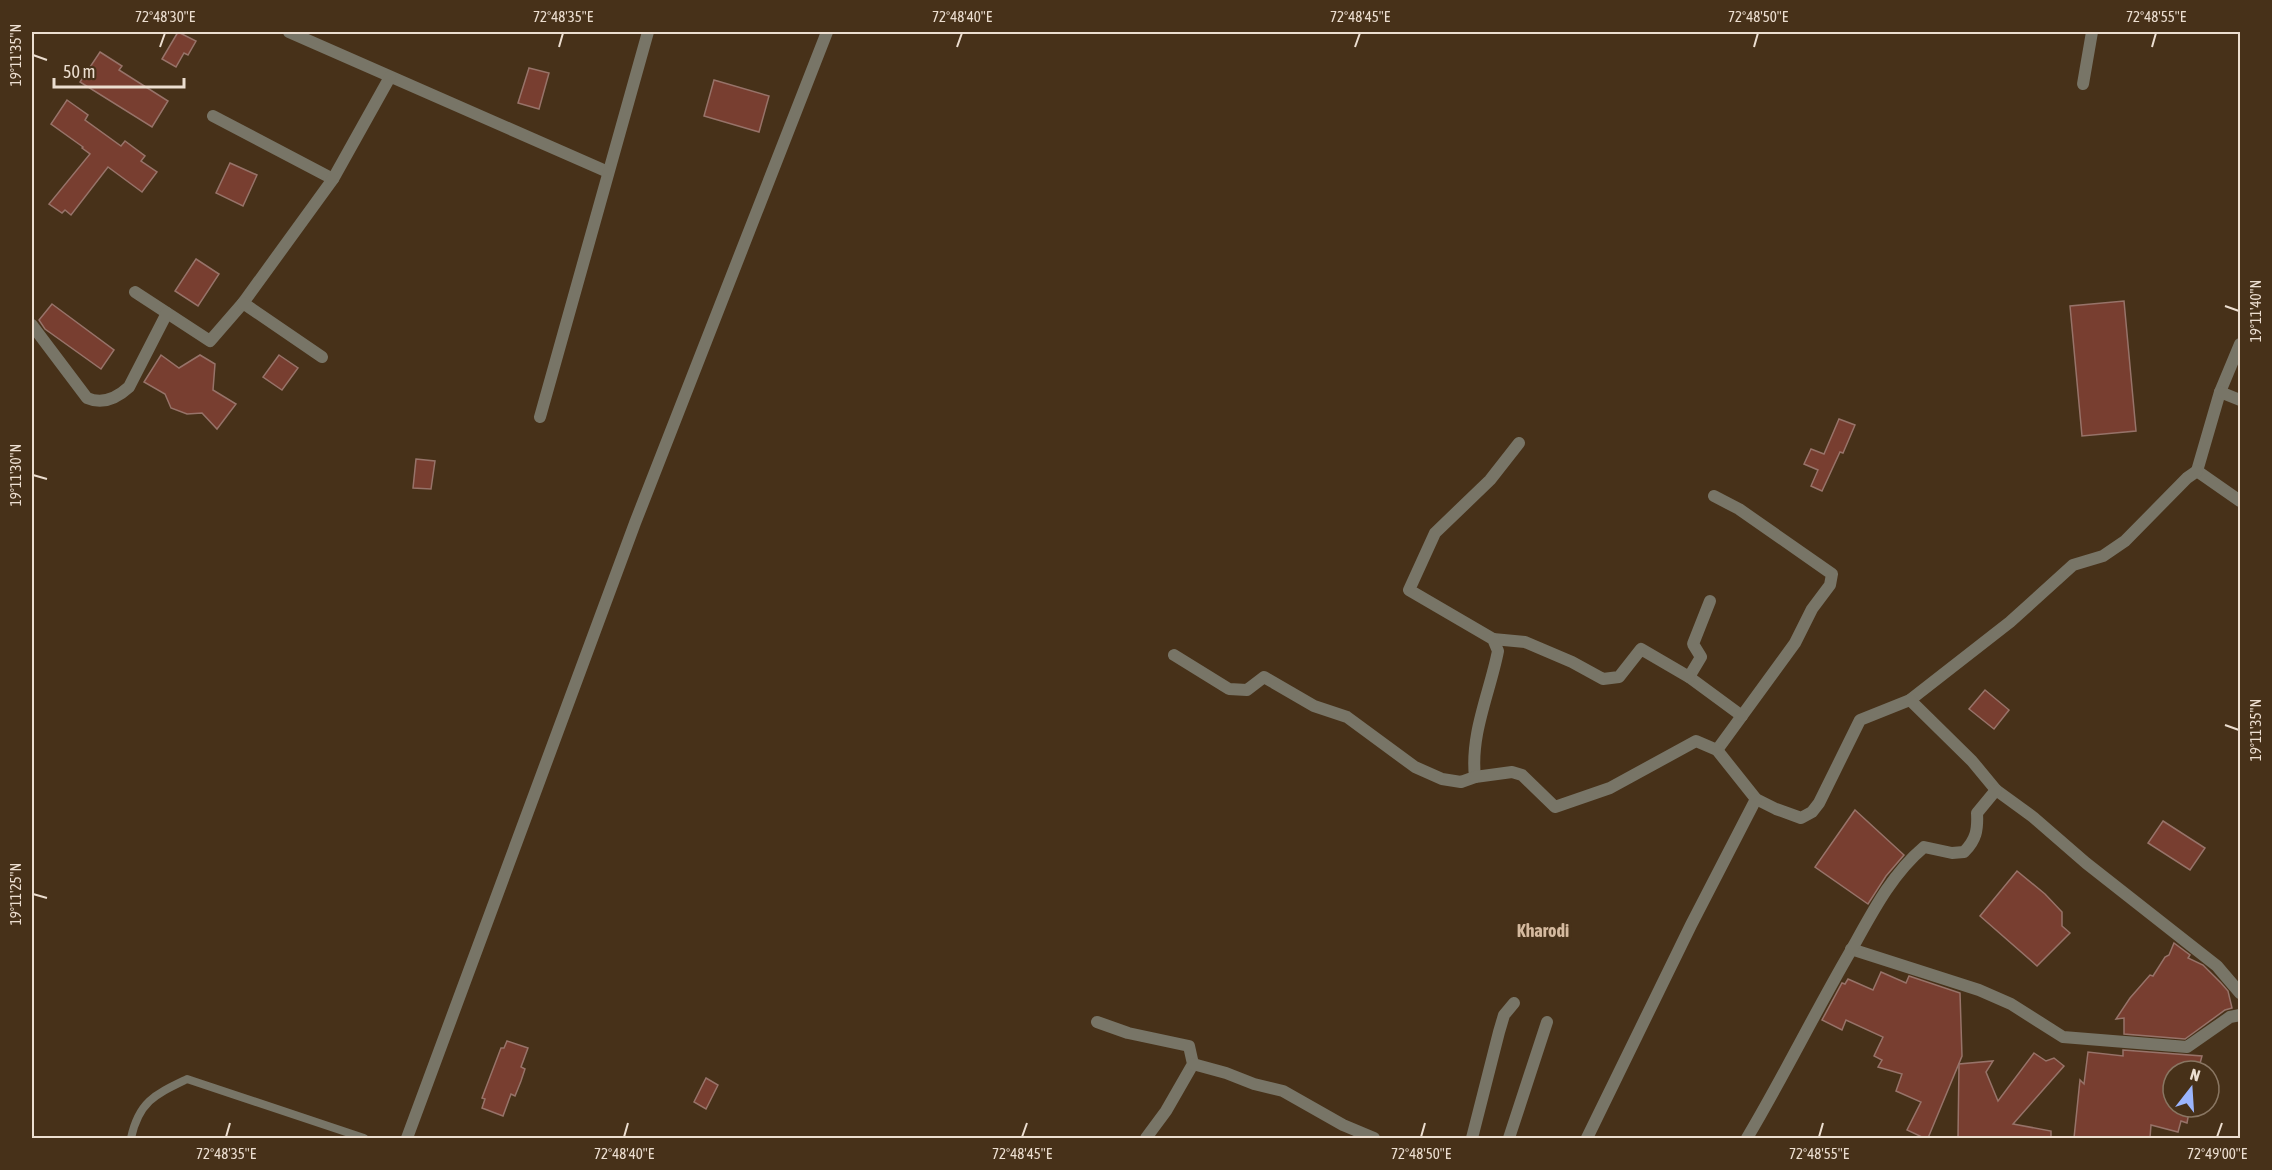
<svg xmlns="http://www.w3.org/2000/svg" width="2272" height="1170" font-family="'Asap Condensed',sans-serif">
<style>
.building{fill:#783e30;stroke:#977369;stroke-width:1.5}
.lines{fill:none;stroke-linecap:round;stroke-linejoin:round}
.service{stroke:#787567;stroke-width:8}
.minor{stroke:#787567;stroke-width:12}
.ticks{fill:none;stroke:#ecded0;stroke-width:2}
.labels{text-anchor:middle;stroke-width:6;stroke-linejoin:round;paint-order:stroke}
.neighbourhood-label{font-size:18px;font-weight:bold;fill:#d5ba9f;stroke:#473119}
.neatline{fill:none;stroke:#ecded0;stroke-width:2}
.ticks-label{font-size:15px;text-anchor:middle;fill:#ecded0}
</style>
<rect width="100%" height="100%" fill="#473119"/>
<!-- building -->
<g class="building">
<path d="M 178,32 L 196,41 L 188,55 L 184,53 L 176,67 L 162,59 Z"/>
<path d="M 100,52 L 122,66 L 119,70 L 168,101 L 152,127 L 80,82 Z"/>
<path d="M 529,68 L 549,73 L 539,109 L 518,103 Z"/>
<path d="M 714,80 L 769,96 L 759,132 L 704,116 Z"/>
<path d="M 67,100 L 88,115 L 85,120 L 121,146 L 125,141 L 145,156 L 141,161 L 157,172 L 142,192 L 108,167 L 71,215 L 65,210 L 62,213 L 49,204 L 90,154 L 82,148 L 83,147 L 51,124 Z"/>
<path d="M 230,163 L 257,175 L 243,206 L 216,193 Z"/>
<path d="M 196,259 L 219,274 L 198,306 L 175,291 Z"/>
<path d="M 2124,301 L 2136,431 L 2082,436 L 2070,306 Z"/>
<path d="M 52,304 L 114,350 L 101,369 L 45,329 L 39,320 Z"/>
<path d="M 161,355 L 179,368 L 200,355 L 215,364 L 213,390 L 236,404 L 217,429 L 202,413 L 187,414 L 171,408 L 165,394 L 144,382 Z"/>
<path d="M 279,355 L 298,368 L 282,390 L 263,377 Z"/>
<path d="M 1839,419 L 1855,425 L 1843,453 L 1840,452 L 1822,491 L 1811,486 L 1818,470 L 1804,464 L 1811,449 L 1824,454 Z"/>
<path d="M 416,459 L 435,461 L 431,489 L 413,488 Z"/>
<path d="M 1985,690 L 2009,710 L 1994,729 L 1969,709 Z"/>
<path d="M 1855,810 L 1904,855 L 1886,876 L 1868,904 L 1815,867 Z"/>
<path d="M 2163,821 L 2205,848 L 2190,870 L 2148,843 Z"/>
<path d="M 2017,871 L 2045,894 L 2062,912 L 2062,926 L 2070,933 L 2037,966 L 1980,916 Z"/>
<path d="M 2174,943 L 2190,955 L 2188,958 L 2203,965 L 2221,983 L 2228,991 L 2232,1008 L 2225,1010 L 2185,1039 L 2124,1034 L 2124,1018 L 2116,1019 L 2130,998 L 2150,975 L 2153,976 L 2165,957 L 2169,955 Z"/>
<path d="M 1881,972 L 1906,983 L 1909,976 L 1960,993 L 1962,1056 L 1928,1138 L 1924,1138 L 1907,1130 L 1921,1102 L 1896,1091 L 1902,1074 L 1878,1067 L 1882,1060 L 1874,1056 L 1883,1037 L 1846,1020 L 1842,1030 L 1822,1020 L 1842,983 L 1845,984 L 1848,979 L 1873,990 Z"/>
<path d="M 507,1041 L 528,1048 L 521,1067 L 525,1069 L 521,1081 L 515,1096 L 511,1094 L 503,1116 L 482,1108 L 485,1099 L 482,1098 L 501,1048 L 504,1048 Z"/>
<path d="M 2123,1050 L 2202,1056 L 2198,1071 L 2173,1071 L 2173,1107 L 2190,1107 L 2187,1123 L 2181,1121 L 2178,1132 L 2151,1125 L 2150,1138 L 2074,1138 L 2080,1080 L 2084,1084 L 2088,1052 L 2123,1056 Z"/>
<path d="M 2034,1053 L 2046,1061 L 2054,1058 L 2064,1066 L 2013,1124 L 2051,1131 L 2051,1138 L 1958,1138 L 1959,1064 L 1993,1061 L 1986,1072 L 1998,1101 Z"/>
<path d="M 706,1078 L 718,1085 L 706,1109 L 694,1102 Z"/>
</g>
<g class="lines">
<!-- service -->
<path class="service" d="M 131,1138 C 139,1101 156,1094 187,1079 L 364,1138"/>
<!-- minor -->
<g class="minor">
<path d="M 289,32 L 608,172"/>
<path d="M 2083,84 L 2092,32"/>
<path d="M 213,116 L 333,179"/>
<path d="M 135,292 L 210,341 L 243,303 L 333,179 L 390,77"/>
<path d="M 243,303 L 322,357"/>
<path d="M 32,325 L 87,398 C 103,405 117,398 129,387 L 167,313"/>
<path d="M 2240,344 L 2220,392 L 2197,471 L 2240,501"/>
<path d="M 2220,392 L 2240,400"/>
<path d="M 540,417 L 648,32"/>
<path d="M 1714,496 L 1739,509 L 1832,574 L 1830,585 L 1812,609 L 1795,643 L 1717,750"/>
<path d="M 1710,601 L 1693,644 L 1701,657 L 1689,677 L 1742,716"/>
<path d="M 1493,639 L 1525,642 L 1572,662 L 1603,679 L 1619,677 L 1641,649 L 1689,677"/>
<path d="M 1174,655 L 1229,689 L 1247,690 L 1264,677 L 1314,706 L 1347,717 L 1415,767 L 1442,779 L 1461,782 L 1475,777 C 1470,734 1490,692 1498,651 L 1493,639 L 1409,590 L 1435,533 L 1490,480 L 1519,443"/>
<path d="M 1910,700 L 2010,622 L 2073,565 L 2103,556 L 2125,541 L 2187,478 L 2197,471"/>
<path d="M 1475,777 L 1512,772 L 1522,775 L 1555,807 L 1610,788 L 1696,741 L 1717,750 L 1756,799 L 1776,809 L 1801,818 L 1812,812 L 1819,803 L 1860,720 L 1910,700 L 1972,761 L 1996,790 L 2033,817 L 2086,863 L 2217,966 L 2240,993"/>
<path d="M 1851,949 L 1979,990 L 2011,1004 L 2063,1037 L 2187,1047 L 2230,1017 L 2240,1015"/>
<path d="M 1097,1022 L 1128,1033 L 1189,1046 L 1193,1064 L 1166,1111 L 1146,1138"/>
<path d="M 1193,1064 L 1226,1073 L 1254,1084 L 1283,1091 L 1343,1125 L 1374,1138"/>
<path d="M 407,1138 L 635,523 L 827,32"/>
<path d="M 1472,1138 L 1499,1032 L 1504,1015 L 1514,1003"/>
<path d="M 1509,1138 L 1547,1022"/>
<path d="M 1587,1138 L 1691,925 L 1756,799"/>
<path d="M 1747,1138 C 1784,1076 1816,1010 1853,947 C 1873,911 1892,874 1924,847 L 1952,853 L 1964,852 C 1976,840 1978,830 1977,813 L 1996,790"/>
</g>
</g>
<!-- ticks -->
<path class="ticks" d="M 160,47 L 165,33M 559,47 L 563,33M 957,47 L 962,33M 1355,47 L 1360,33M 1754,47 L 1758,33M 2152,47 L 2156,33M 33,55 L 47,60M 2225,306 L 2239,311M 33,475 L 47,479M 2225,725 L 2239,730M 33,894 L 47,898M 226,1137 L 230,1123M 624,1137 L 628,1123M 1022,1137 L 1027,1123M 1421,1137 L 1425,1123M 1819,1137 L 1823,1123M 2217,1137 L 2222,1123"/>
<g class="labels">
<!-- neighbourhood labels -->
<g class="neighbourhood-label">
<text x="1543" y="937">Kharodi</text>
</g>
</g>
<!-- border -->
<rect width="2272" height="1170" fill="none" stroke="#473119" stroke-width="66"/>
<!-- north arrow -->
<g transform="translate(2191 1089) rotate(17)"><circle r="28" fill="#473119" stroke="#897662" stroke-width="1.5"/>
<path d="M0-4.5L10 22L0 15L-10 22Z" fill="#9bb5fd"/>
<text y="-9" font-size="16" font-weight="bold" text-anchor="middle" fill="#ecded0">N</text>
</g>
<!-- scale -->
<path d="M54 78v9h130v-9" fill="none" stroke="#ecded0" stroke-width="3"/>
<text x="63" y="78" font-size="18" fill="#ecded0" stroke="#473119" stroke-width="4.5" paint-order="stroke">50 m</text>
<rect x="33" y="33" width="2206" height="1104" class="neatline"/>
<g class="ticks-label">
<text x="165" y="22">72°48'30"E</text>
<text x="563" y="22">72°48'35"E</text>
<text x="962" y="22">72°48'40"E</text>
<text x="1360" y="22">72°48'45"E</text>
<text x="1758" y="22">72°48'50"E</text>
<text x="2156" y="22">72°48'55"E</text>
<text transform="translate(16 55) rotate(-90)" y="5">19°11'35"N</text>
<text transform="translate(2256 311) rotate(-90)" y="5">19°11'40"N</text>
<text transform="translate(16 475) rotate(-90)" y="5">19°11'30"N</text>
<text transform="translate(2256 730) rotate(-90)" y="5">19°11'35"N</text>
<text transform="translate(16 894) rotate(-90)" y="5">19°11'25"N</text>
<text x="226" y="1159">72°48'35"E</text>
<text x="624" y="1159">72°48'40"E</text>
<text x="1022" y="1159">72°48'45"E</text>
<text x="1421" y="1159">72°48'50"E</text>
<text x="1819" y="1159">72°48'55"E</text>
<text x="2217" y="1159">72°49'00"E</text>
</g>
</svg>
